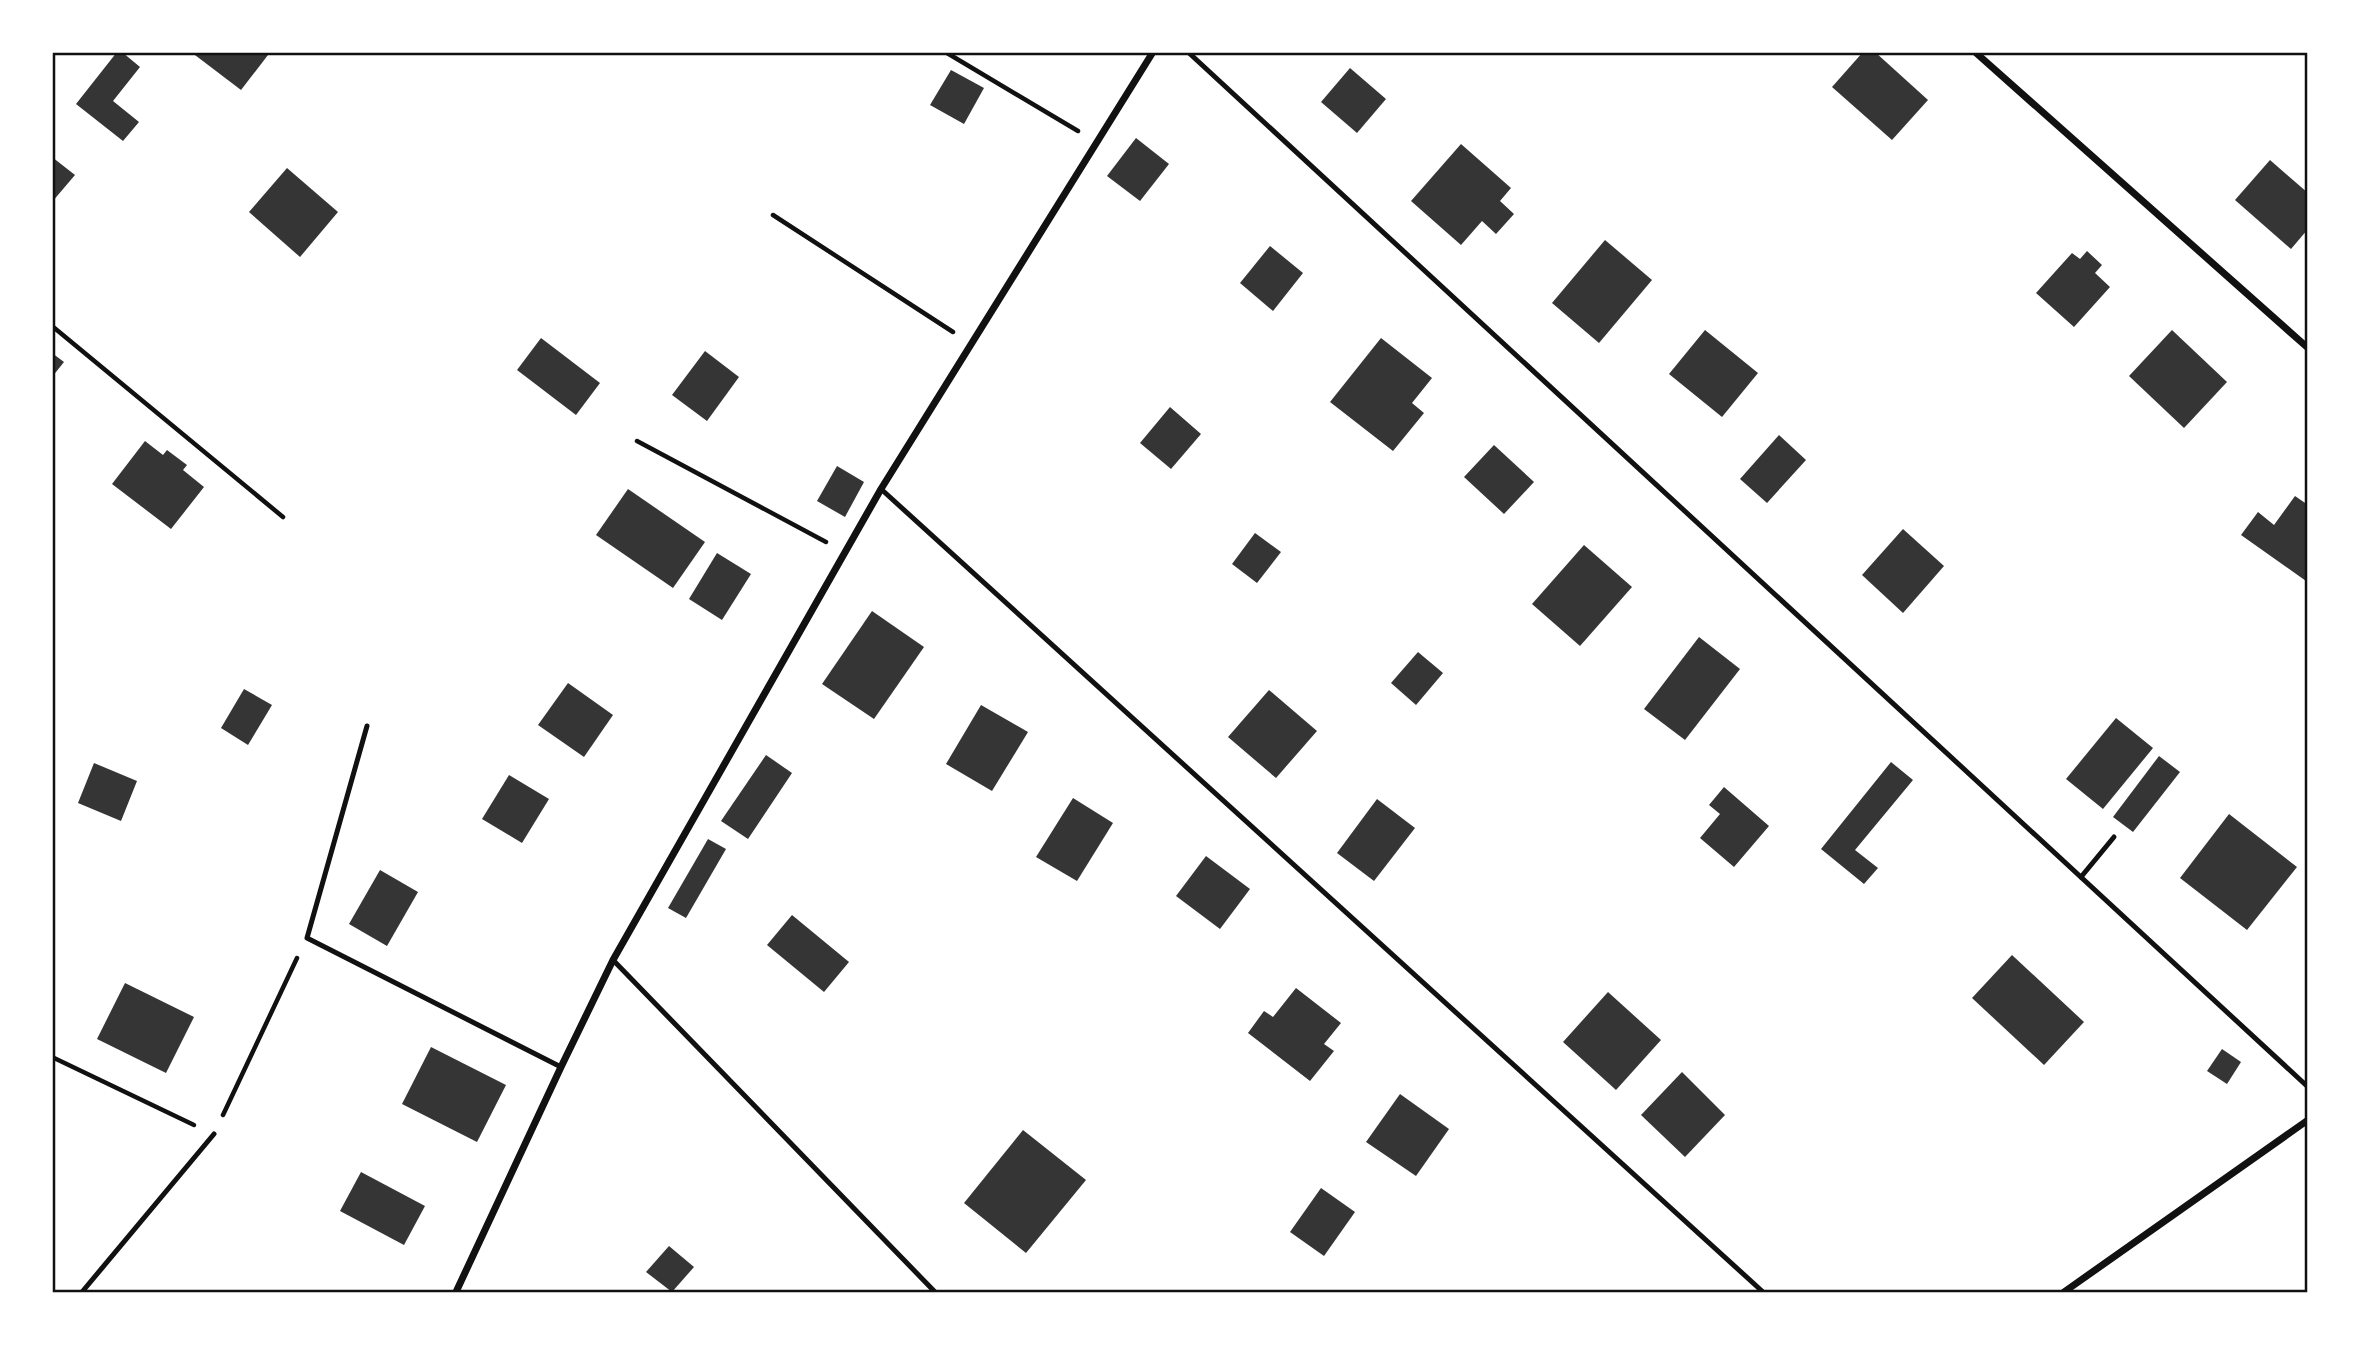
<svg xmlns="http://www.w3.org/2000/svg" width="2360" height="1345" font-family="'Golos Text',sans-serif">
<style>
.building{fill:#353535}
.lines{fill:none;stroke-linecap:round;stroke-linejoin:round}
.path{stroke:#111;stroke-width:4.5}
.service{stroke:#111;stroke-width:5}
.minor{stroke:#111;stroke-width:7}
.neatline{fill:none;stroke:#111;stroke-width:2.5}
</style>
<rect width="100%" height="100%" fill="#fff"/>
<!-- building -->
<g class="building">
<path d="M 117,52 L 122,52 L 140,67 L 113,101 L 139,122 L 123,141 L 76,104 Z"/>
<path d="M 191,52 L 264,52 L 268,55 L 241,90 Z"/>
<path d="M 1863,52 L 1875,52 L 1928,100 L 1892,140 L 1832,87 Z"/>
<path d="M 1350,68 L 1386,99 L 1357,133 L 1321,102 Z"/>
<path d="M 951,70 L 984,88 L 964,124 L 930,105 Z"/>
<path d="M 1136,138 L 1169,164 L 1140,201 L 1107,176 Z"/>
<path d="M 1461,144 L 1511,188 L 1500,201 L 1514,214 L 1496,234 L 1482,221 L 1461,245 L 1411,201 Z"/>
<path d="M 52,157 L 75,175 L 52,202 Z"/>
<path d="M 2270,160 L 2308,193 L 2308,229 L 2291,249 L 2235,200 Z"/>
<path d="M 287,168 L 338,212 L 300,257 L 249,212 Z"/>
<path d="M 1605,240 L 1652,280 L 1599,343 L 1552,303 Z"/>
<path d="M 1270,246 L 1303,273 L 1273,311 L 1240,283 Z"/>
<path d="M 2087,251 L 2102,265 L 2095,273 L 2110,287 L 2074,327 L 2036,293 L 2072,253 L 2080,259 Z"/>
<path d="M 1705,330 L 1758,373 L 1722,417 L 1669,374 Z"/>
<path d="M 2172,330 L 2227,382 L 2184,428 L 2129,376 Z"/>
<path d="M 541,338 L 600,383 L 576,415 L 517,370 Z"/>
<path d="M 1381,338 L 1432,378 L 1412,403 L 1424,413 L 1393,451 L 1330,402 Z"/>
<path d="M 705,351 L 739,377 L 707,421 L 672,395 Z"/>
<path d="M 52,353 L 64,362 L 52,377 Z"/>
<path d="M 1170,407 L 1201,434 L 1171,469 L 1140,443 Z"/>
<path d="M 1779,435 L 1806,460 L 1767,503 L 1740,479 Z"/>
<path d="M 145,441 L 163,455 L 167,450 L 187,465 L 183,470 L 204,487 L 171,529 L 112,484 Z"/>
<path d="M 1494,445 L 1534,482 L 1504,514 L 1464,477 Z"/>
<path d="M 837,466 L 864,482 L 845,517 L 817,501 Z"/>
<path d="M 628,489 L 705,542 L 673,588 L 596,535 Z"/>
<path d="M 2295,496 L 2308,505 L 2306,581 L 2241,535 L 2258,512 L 2274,525 Z"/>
<path d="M 1903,529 L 1944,566 L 1903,613 L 1862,575 Z"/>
<path d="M 1255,533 L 1281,552 L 1257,583 L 1232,564 Z"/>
<path d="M 1584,545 L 1632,587 L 1580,646 L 1532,604 Z"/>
<path d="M 717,553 L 751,574 L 722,620 L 689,599 Z"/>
<path d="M 872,611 L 924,647 L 874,719 L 822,684 Z"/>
<path d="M 1699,637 L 1740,669 L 1685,740 L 1644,709 Z"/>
<path d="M 1418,652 L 1443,673 L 1416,705 L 1391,683 Z"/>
<path d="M 568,683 L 613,715 L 584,757 L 538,725 Z"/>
<path d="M 244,689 L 272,705 L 248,745 L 221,728 Z"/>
<path d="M 1269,690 L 1317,731 L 1276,778 L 1228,737 Z"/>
<path d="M 981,705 L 1028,732 L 992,791 L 946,764 Z"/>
<path d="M 2116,718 L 2153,748 L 2103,809 L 2066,779 Z"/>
<path d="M 766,755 L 792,773 L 748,839 L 721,821 Z"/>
<path d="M 2159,756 L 2180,772 L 2133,832 L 2113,817 Z"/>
<path d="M 1891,762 L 1913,780 L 1855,850 L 1878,868 L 1864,884 L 1821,849 Z"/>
<path d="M 94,763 L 137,781 L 121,821 L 78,803 Z"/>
<path d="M 509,775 L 549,799 L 522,843 L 482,819 Z"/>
<path d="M 1724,787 L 1769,826 L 1734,867 L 1700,838 L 1720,814 L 1709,805 Z"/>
<path d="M 1073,798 L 1113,823 L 1077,881 L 1036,857 Z"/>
<path d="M 1377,799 L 1415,828 L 1374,881 L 1337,853 Z"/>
<path d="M 2229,814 L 2297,867 L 2247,930 L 2180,878 Z"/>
<path d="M 708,839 L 726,849 L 686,918 L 668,908 Z"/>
<path d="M 1206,856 L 1250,889 L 1220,929 L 1176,896 Z"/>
<path d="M 380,870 L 418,892 L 387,946 L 349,924 Z"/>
<path d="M 792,915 L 849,962 L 824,992 L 767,945 Z"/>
<path d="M 2012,955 L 2084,1022 L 2044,1065 L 1972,998 Z"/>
<path d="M 125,983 L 194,1017 L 166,1073 L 97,1039 Z"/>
<path d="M 1296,988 L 1341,1023 L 1324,1044 L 1334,1051 L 1310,1081 L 1248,1033 L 1264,1011 L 1273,1017 Z"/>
<path d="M 1608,992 L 1661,1040 L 1616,1090 L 1563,1042 Z"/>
<path d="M 431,1047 L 506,1085 L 477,1142 L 402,1104 Z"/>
<path d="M 2222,1049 L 2241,1062 L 2227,1084 L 2207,1071 Z"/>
<path d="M 1682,1072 L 1725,1115 L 1685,1157 L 1641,1115 Z"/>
<path d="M 1400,1094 L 1449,1129 L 1416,1176 L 1366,1142 Z"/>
<path d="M 1023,1130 L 1086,1180 L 1026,1253 L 964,1203 Z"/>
<path d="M 361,1172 L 425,1206 L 404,1245 L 340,1211 Z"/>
<path d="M 1321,1188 L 1355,1212 L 1324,1256 L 1290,1232 Z"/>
<path d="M 669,1246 L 694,1267 L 672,1292 L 646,1272 Z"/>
</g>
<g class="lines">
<!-- path -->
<g class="path">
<path d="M 947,53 L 1078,131"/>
<path d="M 773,215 L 953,332"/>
<path d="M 52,326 L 283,517"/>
<path d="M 637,441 L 826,542"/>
<path d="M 52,1057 L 194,1125"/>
<path d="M 223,1115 L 297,958"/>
</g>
<!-- service -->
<g class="service">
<path d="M 1188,52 L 2308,1087"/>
<path d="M 881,489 L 1763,1292"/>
<path d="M 367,726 L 307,938 L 561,1067"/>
<path d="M 2081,877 L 2114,837"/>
<path d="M 613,960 L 935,1292"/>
<path d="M 82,1292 L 214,1134"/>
</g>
<!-- minor -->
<g class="minor">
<path d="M 1975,52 L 2308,348"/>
<path d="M 456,1292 L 561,1067 L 613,960 L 881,489 L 1153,52"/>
<path d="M 2064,1292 L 2308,1120"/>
</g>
</g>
<!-- border -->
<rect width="2360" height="1345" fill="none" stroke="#ffffff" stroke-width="108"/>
<rect x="54" y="54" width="2252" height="1237" class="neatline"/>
</svg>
